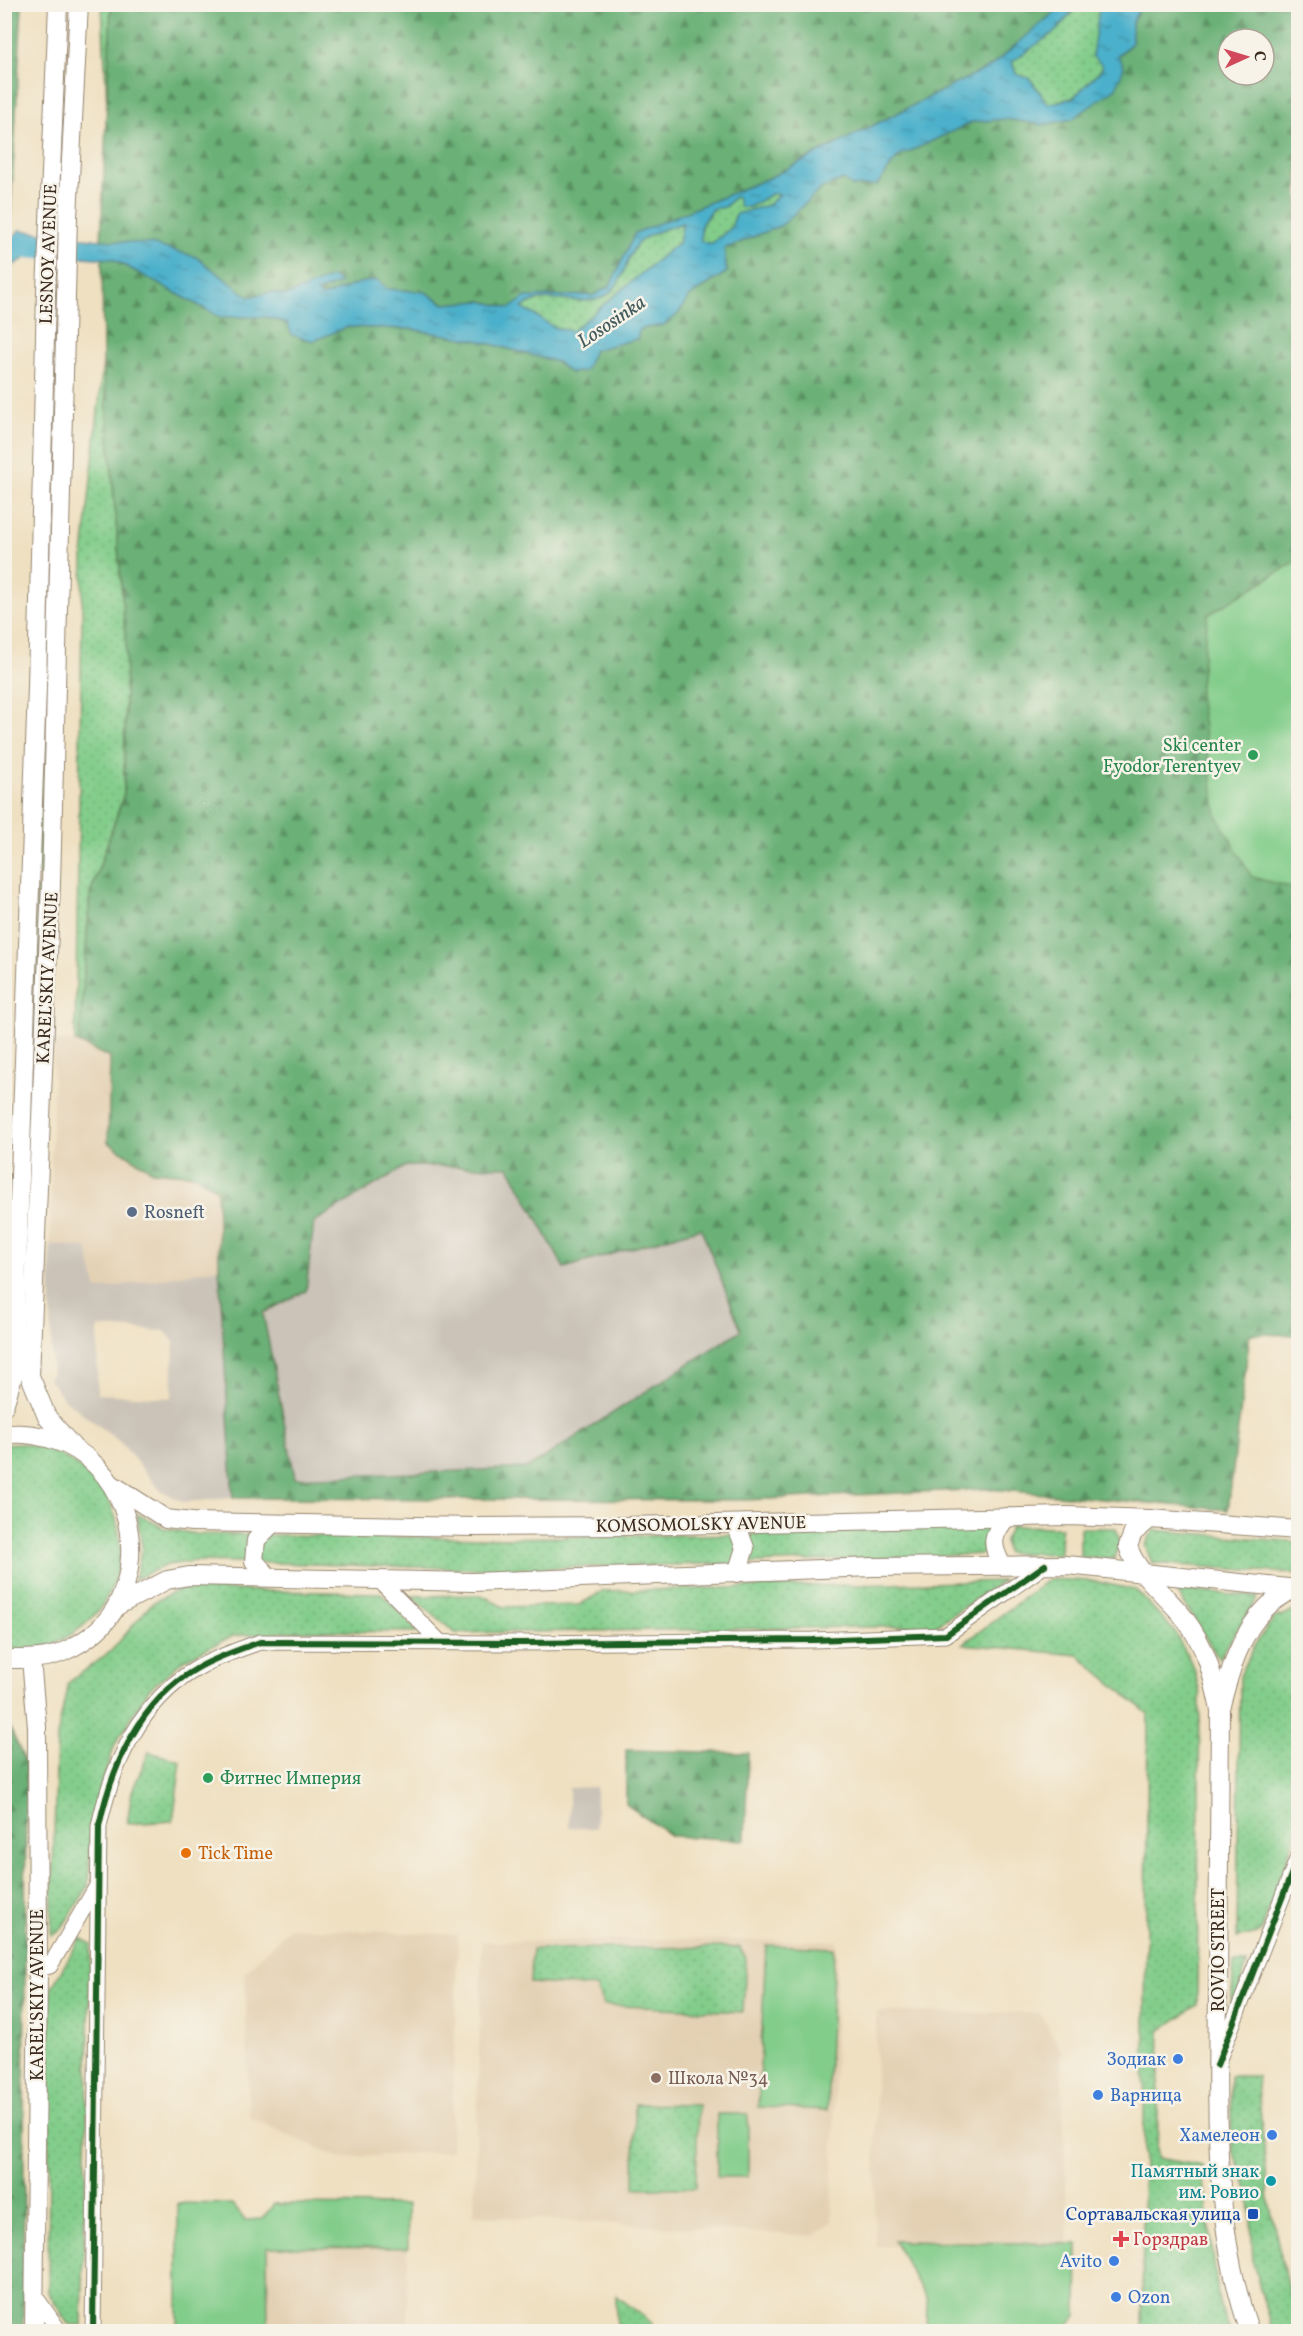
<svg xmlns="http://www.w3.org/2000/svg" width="1303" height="2336" font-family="Vollkorn,serif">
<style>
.built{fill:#e4d1b4}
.industrial{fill:#cbc3b8;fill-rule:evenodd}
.grass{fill:url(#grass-dots);stroke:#5f7c54;stroke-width:1.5}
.forest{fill:url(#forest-firs);stroke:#526d4a;stroke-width:1.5;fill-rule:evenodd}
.green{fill:#83cd8b;stroke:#5f7c54;stroke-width:1.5}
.water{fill:url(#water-ripples);stroke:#446d74;stroke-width:1.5;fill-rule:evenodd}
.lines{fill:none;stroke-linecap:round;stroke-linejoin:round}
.river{stroke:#4cb0cb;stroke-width:24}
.minor-casing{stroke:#958570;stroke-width:17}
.major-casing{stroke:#958570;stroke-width:20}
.minor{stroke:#fff;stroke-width:15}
.major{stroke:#fff;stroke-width:18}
.cycleway-casing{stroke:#f7f3e8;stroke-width:10}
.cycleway{stroke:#1b5e20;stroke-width:6}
.leisure-dot{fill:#2e9e5b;stroke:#f7f3e8;stroke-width:2}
.service-dot{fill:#5c6f8a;stroke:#f7f3e8;stroke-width:2}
.food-dot{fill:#e8710a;stroke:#f7f3e8;stroke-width:2}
.shop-dot{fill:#3f7fe0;stroke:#f7f3e8;stroke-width:2}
.education-dot{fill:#8d6e63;stroke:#f7f3e8;stroke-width:2}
.culture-dot{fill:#0f9aa8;stroke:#f7f3e8;stroke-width:2}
.transit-dot{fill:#1a4fb4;stroke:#f7f3e8;stroke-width:2}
.health-dot{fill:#e0444e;stroke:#f7f3e8;stroke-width:2}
.labels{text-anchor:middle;stroke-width:5;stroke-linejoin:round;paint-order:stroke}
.street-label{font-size:18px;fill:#3b2a1e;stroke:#f7f3e8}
.leisure-label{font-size:18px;fill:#27864d;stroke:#f7f3e8;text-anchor:end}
.service-label{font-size:18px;fill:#4e5e75;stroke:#f7f3e8;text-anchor:start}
.food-label{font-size:18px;fill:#c56008;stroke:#f7f3e8;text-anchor:start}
.shop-label{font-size:18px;fill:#366cbe;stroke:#f7f3e8;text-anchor:end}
.education-label{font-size:18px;fill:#785e54;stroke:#f7f3e8;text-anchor:start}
.culture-label{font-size:18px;fill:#0d838f;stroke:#f7f3e8;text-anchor:end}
.transit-label{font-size:18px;fill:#164399;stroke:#f7f3e8;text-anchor:end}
.health-label{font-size:18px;fill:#be3a42;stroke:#f7f3e8;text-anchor:start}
.water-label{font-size:20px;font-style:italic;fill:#41595b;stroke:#f7f3e8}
</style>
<defs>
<pattern id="grass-dots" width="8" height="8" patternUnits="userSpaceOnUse" patternTransform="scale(1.5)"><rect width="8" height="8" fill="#83cd8b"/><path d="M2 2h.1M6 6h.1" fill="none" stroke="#72b078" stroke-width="1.8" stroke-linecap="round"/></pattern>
<pattern id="forest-firs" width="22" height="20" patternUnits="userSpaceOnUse" patternTransform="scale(1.5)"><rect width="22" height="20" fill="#6ab077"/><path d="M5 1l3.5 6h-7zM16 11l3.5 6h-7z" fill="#588f61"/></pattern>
<pattern id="water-ripples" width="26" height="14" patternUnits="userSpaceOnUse" patternTransform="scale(1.5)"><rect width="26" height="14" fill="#4cb0cb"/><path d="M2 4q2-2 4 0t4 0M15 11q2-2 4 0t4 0" fill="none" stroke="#408fa4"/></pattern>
</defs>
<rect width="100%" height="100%" fill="#f7f3e8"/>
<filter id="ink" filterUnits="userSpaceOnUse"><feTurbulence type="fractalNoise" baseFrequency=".0167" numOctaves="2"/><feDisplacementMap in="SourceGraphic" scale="12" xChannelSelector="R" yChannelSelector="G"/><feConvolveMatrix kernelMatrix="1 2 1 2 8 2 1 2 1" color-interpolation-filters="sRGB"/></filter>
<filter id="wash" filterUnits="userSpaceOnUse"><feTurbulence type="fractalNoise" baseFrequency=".008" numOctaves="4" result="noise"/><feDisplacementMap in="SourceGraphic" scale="24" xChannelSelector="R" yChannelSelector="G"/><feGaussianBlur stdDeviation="1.35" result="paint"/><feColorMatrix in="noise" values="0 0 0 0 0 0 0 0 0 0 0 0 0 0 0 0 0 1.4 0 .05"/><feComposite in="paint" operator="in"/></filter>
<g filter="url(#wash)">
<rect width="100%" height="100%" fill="#efe0c1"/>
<!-- built -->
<g class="built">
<path d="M 54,1040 L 79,1043 L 110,1058 L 152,1171 L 195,1175 L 217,1189 L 219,1268 L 97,1290 L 87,1249 L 50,1244 Z"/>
<path d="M 289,1928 L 458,1935 L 451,2151 L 340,2158 L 249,2117 L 245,1972 Z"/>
<path d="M 653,1939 L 837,1941 L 832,2222 L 814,2236 L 474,2215 L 482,1942 Z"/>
<path d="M 876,2012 L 1040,2013 L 1061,2050 L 1068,2249 L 875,2246 Z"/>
<path d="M 267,2247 L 408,2248 L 408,2331 L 268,2331 Z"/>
</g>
<!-- industrial -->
<g class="industrial">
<path d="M 406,1166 L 509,1167 L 564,1268 L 701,1228 L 741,1330 L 528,1468 L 295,1478 L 263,1313 L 306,1291 L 314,1222 Z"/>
<path d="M 50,1244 L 87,1248 L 97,1290 L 219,1268 L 233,1498 L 184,1502 L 160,1490 L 121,1443 L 64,1399 L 48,1378 L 52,1374 ZM 98,1327 L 165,1331 L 174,1342 L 172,1398 L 97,1394 Z"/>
<path d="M 596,1787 L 596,1828 L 569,1828 L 569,1788 Z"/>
</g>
<!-- grass -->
<g class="grass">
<path d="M 102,5 L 111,5 L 107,107 Z"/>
<path d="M 1082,5 L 1103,5 L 1099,10 L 1102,69 L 1073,98 L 1048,104 L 1030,79 L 1016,74 L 1012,61 L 1057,30 L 1076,7 Z"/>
<path d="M 771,193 L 781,194 L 768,205 L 736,214 L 731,228 L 711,244 L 701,241 L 701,225 L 713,209 L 725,207 L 734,197 L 737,197 L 750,207 Z"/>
<path d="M 683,223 L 679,242 L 572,331 C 550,328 552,326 535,315 C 531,312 526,311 522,308 C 538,291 576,305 598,299 C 626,291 624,254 640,241 C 652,232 669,228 683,223 Z"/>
<path d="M 103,362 L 126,644 L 124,794 L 90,895 L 79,1043 L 75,1042 L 83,556 Z"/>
<path d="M 48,515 L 54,515 L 44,875 L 36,876 Z"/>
<path d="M 36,888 L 43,889 L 20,1371 Z"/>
<path d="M 18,1443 C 49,1448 72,1457 95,1481 C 109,1495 116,1515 119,1534 C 126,1586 94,1631 44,1647 C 33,1650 19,1649 7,1649 L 5,1648 L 4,1444 Z"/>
<path d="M 137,1514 L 164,1528 L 196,1534 L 492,1538 L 753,1534 L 990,1525 L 983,1540 L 986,1554 L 755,1563 L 489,1569 L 197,1561 L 167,1565 L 135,1579 L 142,1547 Z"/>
<path d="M 1011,1526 L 1061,1527 L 1060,1554 L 1007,1553 L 1004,1540 Z"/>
<path d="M 1080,1528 L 1116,1528 L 1120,1544 L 1114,1559 L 1080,1557 Z"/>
<path d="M 1154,1530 L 1298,1542 L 1298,1574 L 1152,1563 L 1145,1545 Z"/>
<path d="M 1049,1579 L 1093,1581 L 1136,1590 L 1174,1631 L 1194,1668 L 1200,1694 L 1197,2005 L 1160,2031 L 1157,2158 L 1202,2166 L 1219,2303 L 1230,2331 L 1142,2331 L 1148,1714 L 1078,1655 L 963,1644 Z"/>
<path d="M 1003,1581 L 935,1626 L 455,1633 L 411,1596 L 482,1595 L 503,1607 L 579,1605 L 603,1591 Z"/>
<path d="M 179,1589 L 381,1593 L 418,1632 L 299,1631 L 233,1636 L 187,1658 L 149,1689 L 115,1744 L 92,1812 L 88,1887 L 60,1931 L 51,1936 L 57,1736 L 68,1683 L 112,1650 L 152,1603 Z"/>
<path d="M 1176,1590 L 1258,1597 L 1219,1659 Z"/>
<path d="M 1298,1609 L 1298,1827 L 1261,1932 L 1237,1938 L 1240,1676 L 1256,1643 L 1274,1618 Z"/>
<path d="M 149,1752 L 181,1761 L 173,1821 L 127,1824 L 132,1791 Z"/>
<path d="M 80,1938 L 91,1944 L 82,2326 L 69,2324 L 48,2292 L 50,1991 Z"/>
<path d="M 739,1947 L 746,1958 L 743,2012 L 603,2005 L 596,1987 L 530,1983 L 532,1949 Z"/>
<path d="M 1234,1963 L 1247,1963 L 1230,2021 Z"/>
<path d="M 1230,2076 L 1257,2076 L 1269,2201 L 1289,2294 L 1298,2306 L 1298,2331 L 1272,2331 L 1253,2263 L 1250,2197 L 1232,2148 Z"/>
<path d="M 635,2104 L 698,2105 L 696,2188 L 634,2188 Z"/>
<path d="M 616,2295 L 652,2323 L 652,2331 L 616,2331 Z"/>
</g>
<!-- forest -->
<g class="forest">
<path d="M 5,4 L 22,5 L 5,316 L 4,5 Z"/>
<path d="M 111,5 L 1063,5 L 991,66 L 769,178 L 635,233 L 610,286 L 594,295 L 527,297 L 510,308 L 481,301 L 445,304 L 425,292 L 388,289 L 359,283 L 322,297 L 316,292 L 332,278 L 285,296 L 272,292 L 249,297 L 196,257 L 101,240 Z"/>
<path d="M 1141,5 L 1298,5 L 1298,560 L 1208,615 L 1252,877 L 1298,889 L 1298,1335 L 1250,1334 L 1228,1510 L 988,1489 L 744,1500 L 233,1498 L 219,1268 L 217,1189 L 195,1175 L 152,1171 L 108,1142 L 110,1058 L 79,1043 L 90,895 L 124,794 L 126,644 L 103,362 L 102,258 L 113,259 L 220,317 L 266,317 L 287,323 L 313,341 L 347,327 L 410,329 L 476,340 L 557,362 L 570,373 L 593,350 L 637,339 L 639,329 L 664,325 L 678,314 L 690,296 L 727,272 L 724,249 L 782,225 L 822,188 L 844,180 L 877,185 L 898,157 L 972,122 L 1006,119 L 1043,125 L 1072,119 L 1118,56 L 1132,43 L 1132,23 ZM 1228,39 L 1264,39 L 1264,75 L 1228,75 ZM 406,1166 L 509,1167 L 564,1268 L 701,1228 L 741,1330 L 528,1468 L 295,1478 L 263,1313 L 306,1291 L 314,1222 Z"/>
<path d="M 5,1717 L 26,1764 L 23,2332 L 4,2331 Z"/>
<path d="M 626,1750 L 748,1753 L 745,1840 L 671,1836 L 626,1804 Z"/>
</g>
<!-- green -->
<g class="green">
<path d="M 1298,560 L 1298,889 L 1252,877 L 1217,816 L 1199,694 L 1208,615 Z"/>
<path d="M 766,1945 L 834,1948 L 827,2110 L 758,2107 Z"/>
<rect x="717" y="2114" width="31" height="63"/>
<path d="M 178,2203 L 232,2204 L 245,2220 L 262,2219 L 274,2204 L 407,2205 L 408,2248 L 267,2247 L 268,2331 L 178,2331 Z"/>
<path d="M 894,2241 L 1078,2244 L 1077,2316 L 1061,2331 L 926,2331 L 927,2300 Z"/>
</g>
<!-- water -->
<path class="water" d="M 1063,5 L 1082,5 L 1076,7 L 1057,30 L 1012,62 L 1016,74 L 1030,79 L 1048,104 L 1073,98 L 1102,69 L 1102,65 L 1092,56 L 1099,9 L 1103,5 L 1141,5 L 1132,23 L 1132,43 L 1118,55 L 1124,67 L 1116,88 L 1072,119 L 1043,125 L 1006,119 L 972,122 L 898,157 L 877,185 L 853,187 L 843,180 L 822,188 L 782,225 L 724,249 L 727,272 L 690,296 L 678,314 L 664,325 L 640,329 L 637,339 L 594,350 L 585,371 L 570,373 L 557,362 L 476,340 L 410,329 L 347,327 L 313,341 L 292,335 L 287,323 L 266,317 L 220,317 L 113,259 L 33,254 L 10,267 L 11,242 L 19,230 L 101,240 L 151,244 L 196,257 L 249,297 L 272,292 L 285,296 L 332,277 L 341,283 L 317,292 L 322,297 L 359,283 L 377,280 L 388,289 L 425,292 L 445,304 L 481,301 L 510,308 L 526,297 L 594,295 L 610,286 L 635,233 L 769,178 L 991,66 ZM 771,194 L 780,194 L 768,205 L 736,214 L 731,228 L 711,244 L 701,241 L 701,225 L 712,209 L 725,207 L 734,197 L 737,197 L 740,207 L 750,207 ZM 683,223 L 679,242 L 572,331 C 550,328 552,326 535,315 C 531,312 526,312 522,308 C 541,290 575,306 598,299 C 626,291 624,255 640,241 C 651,232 670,227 683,223 Z"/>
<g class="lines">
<!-- river -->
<path class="river" d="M 4,253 L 23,246 L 41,247"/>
</g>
</g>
<g filter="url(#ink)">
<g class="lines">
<defs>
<g id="minor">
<path d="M 379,1580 L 441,1643"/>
<path d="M 38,1969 L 50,1966 L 98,1884"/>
<path d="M 1219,2059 L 1298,1857"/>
<path d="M 33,2293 L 60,2332"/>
<path d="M 93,2332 L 99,1826 C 112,1766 140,1701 196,1669 C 216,1657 238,1650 260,1642 L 524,1643 L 813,1640 L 946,1635 L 1045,1565"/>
</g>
<g id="major">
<path d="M 4,1406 L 13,1376 L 37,687 L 46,293 L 58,4"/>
<path d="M 4,1435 C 22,1432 37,1435 54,1440 C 121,1461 149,1544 117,1605 C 106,1626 85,1642 63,1652 C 45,1660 23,1659 4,1659"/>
<path d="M 72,1446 L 47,1417 L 30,1376 L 51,884 L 68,217 L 79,4"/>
<path d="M 113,1485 L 166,1519 L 192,1522 L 474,1527 L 627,1526 L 1068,1516 L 1150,1519 L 1298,1530"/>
<path d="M 1150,1519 L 1133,1533 L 1128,1546 C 1137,1575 1167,1595 1185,1619 C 1208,1650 1212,1674 1220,1710 C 1219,1804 1218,1898 1218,1993 C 1217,2102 1212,2227 1250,2332"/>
<path d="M 736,1524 L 745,1548 L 737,1573"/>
<path d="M 1002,1565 C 990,1544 992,1535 1007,1517"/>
<path d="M 268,1576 L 254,1561 L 256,1540 L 272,1524"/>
<path d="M 117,1606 L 167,1580 L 189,1576 L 473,1582 L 873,1567 L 1067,1565 L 1298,1589"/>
<path d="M 31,1659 L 37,1727 L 38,1969 L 34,2332"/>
<path d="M 1221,1705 C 1230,1671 1240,1633 1267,1607 C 1274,1600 1285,1594 1294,1588"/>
</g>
</defs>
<!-- minor casing -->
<use href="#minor" class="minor-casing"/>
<!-- major casing -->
<use href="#major" class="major-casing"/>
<!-- minor -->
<use href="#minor" class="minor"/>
<!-- major -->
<use href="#major" class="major"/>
<defs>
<g id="cycleway">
<path d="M 1217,2065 L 1298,1857"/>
<path d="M 93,2332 L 99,1826 C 112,1766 140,1701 196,1669 C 216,1657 238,1650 260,1642 L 524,1643 L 813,1640 L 946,1635 L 1045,1565"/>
</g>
</defs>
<!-- cycleway casing -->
<use href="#cycleway" class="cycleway-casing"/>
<!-- cycleway -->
<use href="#cycleway" class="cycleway"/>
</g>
</g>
<!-- markers -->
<g class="leisure-dot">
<circle cx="1253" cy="755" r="6"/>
<circle cx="208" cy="1778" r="6"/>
</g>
<circle class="service-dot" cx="132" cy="1212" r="6"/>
<circle class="food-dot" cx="186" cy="1853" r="6"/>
<g class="shop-dot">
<circle cx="1178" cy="2059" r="6"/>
<circle cx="1098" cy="2095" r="6"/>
<circle cx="1272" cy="2135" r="6"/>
<circle cx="1114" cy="2261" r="6"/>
<circle cx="1116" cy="2297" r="6"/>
</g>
<circle class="education-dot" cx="656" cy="2078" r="6"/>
<circle class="culture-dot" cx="1271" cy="2181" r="6"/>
<rect class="transit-dot" x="1247" y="2208" width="12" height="12" rx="3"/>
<path class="health-dot" d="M1118 2230h6v6h6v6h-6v6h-6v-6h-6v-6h6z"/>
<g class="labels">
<!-- street labels -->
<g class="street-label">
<text transform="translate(48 254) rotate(-88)" y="6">LESNOY AVENUE</text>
<text transform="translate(47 978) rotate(-87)" y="6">KAREL'SKIY AVENUE</text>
<text transform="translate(701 1524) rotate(-1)" y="6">KOMSOMOLSKY AVENUE</text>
<text transform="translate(1218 1950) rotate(-90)" y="6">ROVIO STREET</text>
<text transform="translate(37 1995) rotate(-90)" y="6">KAREL'SKIY AVENUE</text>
</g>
<!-- leisure labels -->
<g class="leisure-label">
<text x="1241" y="751">Ski center<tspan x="1241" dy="21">Fyodor Terentyev</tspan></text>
<text x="220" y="1784" text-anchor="start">Фитнес Империя</text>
</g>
<!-- service labels -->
<g class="service-label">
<text x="144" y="1218">Rosneft</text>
</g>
<!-- food labels -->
<g class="food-label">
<text x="198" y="1859">Tick Time</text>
</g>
<!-- shop labels -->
<g class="shop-label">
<text x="1166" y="2065">Зодиак</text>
<text x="1110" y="2101" text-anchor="start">Варница</text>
<text x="1260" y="2141">Хамелеон</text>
<text x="1102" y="2267">Avito</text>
<text x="1128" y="2303" text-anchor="start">Ozon</text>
</g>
<!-- education labels -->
<g class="education-label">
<text x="668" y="2084">Школа №34</text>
</g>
<!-- culture labels -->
<g class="culture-label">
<text x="1259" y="2177">Памятный знак<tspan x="1259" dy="21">им. Ровио</tspan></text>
</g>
<!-- transit labels -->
<g class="transit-label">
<text x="1241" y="2220">Сортавальская улица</text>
</g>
<!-- health labels -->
<g class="health-label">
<text x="1133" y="2245">Горздрав</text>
</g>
<!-- water labels -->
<g class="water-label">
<text transform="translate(611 321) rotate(-34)" y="7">Lososinka</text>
</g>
</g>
<!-- margin -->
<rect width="1303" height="2336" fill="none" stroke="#f7f3e8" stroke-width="24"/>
<!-- north arrow -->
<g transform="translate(1246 57) rotate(86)"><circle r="28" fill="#f7f3e8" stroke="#aca397" stroke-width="1.5"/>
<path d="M0-4.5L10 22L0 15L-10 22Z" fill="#d1495b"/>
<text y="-9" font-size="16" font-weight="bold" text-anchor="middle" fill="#3b2a1e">С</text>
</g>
</svg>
